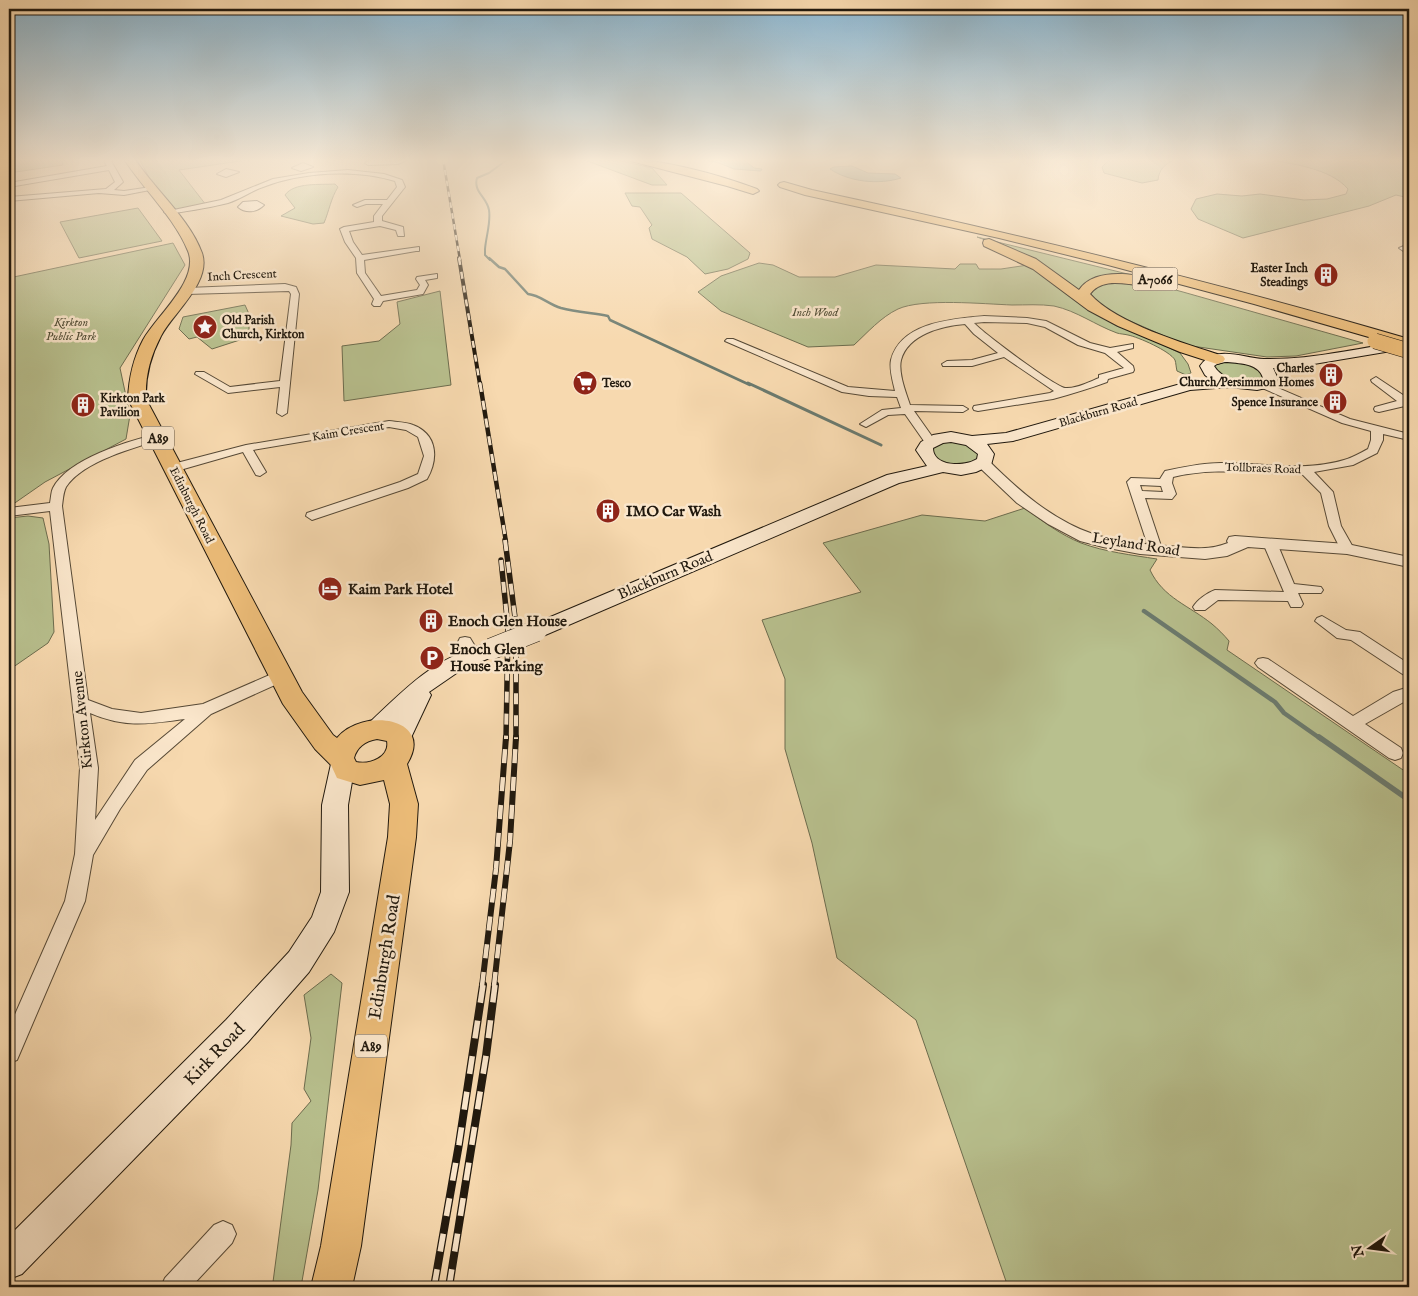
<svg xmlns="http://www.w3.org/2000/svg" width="1418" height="1296" font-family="'IM FELL English',serif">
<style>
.green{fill:#b8c08e;stroke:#6c6c4e}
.water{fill:#9dbaae;stroke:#6b7a6e}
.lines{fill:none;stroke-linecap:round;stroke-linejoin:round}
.stream-far4{stroke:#6b7a6e;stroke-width:2}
.stream-far3{stroke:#6b7a6e;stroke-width:2.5}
.stream-far2{stroke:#6b7a6e;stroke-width:3}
.stream-far1{stroke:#6b7a6e;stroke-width:4.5}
.stream{stroke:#6b7a6e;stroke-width:5.5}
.minor-casing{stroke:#564936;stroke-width:2}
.tertiary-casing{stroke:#564936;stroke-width:2}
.secondary-casing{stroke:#21190e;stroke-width:2}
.primary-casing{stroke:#21190e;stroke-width:2}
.minor{fill:#fae6cb;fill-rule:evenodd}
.tertiary{fill:#fae6cb;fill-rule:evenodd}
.secondary{fill:#fae6cb;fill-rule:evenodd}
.primary{fill:#ecbc78;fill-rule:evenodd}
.rail-far5-casing{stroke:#21190e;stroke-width:2.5}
.rail-far4-casing{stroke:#21190e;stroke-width:4}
.rail-far3-casing{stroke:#21190e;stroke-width:4.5}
.rail-far2-casing{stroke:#21190e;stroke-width:5.5}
.rail-far1-casing{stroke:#21190e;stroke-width:6}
.rail-casing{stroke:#21190e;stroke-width:8}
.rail-far5{stroke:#fae6cb;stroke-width:2;stroke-dasharray:5.5;stroke-linecap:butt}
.rail-far4{stroke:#fae6cb;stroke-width:2.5;stroke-dasharray:7;stroke-linecap:butt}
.rail-far3{stroke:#fae6cb;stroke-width:3;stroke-dasharray:9;stroke-linecap:butt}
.rail-far2{stroke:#fae6cb;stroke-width:4;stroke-dasharray:11;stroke-linecap:butt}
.rail-far1{stroke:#fae6cb;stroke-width:4.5;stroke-dasharray:14;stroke-linecap:butt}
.rail{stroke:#fae6cb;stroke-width:5.5;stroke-dasharray:18;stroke-linecap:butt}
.secondary-bridge-casing{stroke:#21190e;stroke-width:22;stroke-linecap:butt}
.primary-bridge-casing{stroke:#21190e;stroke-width:16;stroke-linecap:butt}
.secondary-bridge{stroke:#fae6cb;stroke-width:21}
.primary-bridge{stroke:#ecbc78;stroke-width:15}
.labels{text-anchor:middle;stroke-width:5;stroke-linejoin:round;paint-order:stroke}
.far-poi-label{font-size:12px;font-weight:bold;fill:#21190e;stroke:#fae6cb;text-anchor:end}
.far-street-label{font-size:12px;fill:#21190e;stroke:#fae6cb}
.far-park-label{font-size:12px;font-style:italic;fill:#4e4b34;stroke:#fae6cb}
.shield{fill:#fae6cb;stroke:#625647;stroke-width:1}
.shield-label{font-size:14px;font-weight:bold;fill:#21190e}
.poi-label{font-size:15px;font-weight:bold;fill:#21190e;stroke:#fae6cb;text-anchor:start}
.street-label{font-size:15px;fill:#21190e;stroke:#fae6cb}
.near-street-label{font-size:18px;fill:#21190e;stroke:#fae6cb}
</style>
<rect width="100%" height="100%" fill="#f7d9af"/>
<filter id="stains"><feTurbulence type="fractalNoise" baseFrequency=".004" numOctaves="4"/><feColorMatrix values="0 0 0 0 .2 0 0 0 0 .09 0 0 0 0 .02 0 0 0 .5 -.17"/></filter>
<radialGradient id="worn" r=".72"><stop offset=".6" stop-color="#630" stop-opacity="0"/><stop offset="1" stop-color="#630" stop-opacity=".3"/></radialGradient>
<!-- green -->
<g class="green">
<path d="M 9,159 L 62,159 L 63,165 L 9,173 Z"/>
<path d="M 139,159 L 254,159 L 179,170 L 206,205 L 168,212 Z"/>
<path d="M 582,159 L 613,159 L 652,168 L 667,185 L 652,185 Z"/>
<path d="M 1110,159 L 1176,159 C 1165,164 1159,169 1158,180 L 1142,183 L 1104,173 L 1102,167 Z"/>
<path d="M 1266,159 L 1409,159 L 1409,198 L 1396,195 L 1369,206 L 1243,238 L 1198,219 L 1191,209 L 1196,199 L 1217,194 L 1242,196 L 1260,194 L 1304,200 L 1327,199 L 1346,194 L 1348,189 C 1330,168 1292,164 1266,159 Z"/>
<path d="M 335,184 L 338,187 C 331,198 329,211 324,223 L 313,224 L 281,216 L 295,208 L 285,195 C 294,182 321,185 335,184 Z"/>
<path d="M 625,193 L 681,193 L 750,253 L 748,259 L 728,269 L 705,274 L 687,257 L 652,239 L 649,228 L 652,225 L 640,207 L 632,206 Z"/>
<path d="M 138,208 L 162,241 L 79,258 L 60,222 Z"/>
<path d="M 977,237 L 1148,279 L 1114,277 L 1080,292 L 999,245 Z"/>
<path d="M 173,243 L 185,265 L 120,368 L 130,415 L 126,439 L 45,482 L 9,507 L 9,278 Z"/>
<path d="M 759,263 L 773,265 L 799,277 L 835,277 L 876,265 L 955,269 L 960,264 L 976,264 L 979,269 L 1001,269 L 1028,265 L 1088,309 L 1180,353 L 1188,364 L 1191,373 L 1186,375 L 1177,371 C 1176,367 1176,363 1175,360 C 1170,351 1138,337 1128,335 C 1124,334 1120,334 1117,333 C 1095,325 1077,311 1054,306 C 1040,304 1026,305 1012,305 C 984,304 922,298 898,309 C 881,317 867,333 854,345 L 808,347 L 721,311 L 698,292 L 721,276 Z"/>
<path d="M 1128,281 L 1153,284 L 1183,292 L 1363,343 L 1296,356 L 1267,357 L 1185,345 L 1112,313 L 1096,302 L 1091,294 C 1096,280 1115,283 1128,281 Z"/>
<path d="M 440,291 L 451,385 L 344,401 L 342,346 L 379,341 L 400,324 L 397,302 Z"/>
<path d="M 245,305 L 249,314 L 249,337 L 212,349 L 197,337 L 189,339 L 179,329 L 183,317 Z"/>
<path d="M 1219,360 L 1249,363 L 1268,375 L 1257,385 L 1226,380 L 1211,364 Z"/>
<path d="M 959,440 L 978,449 L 980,458 C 971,466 957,466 946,466 L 933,455 L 933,448 L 945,442 Z"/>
<path d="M 1025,508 C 1042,521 1061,535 1081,543 C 1105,552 1132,555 1157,559 L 1150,570 C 1163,598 1190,606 1212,624 C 1218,629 1224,635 1229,641 L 1227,650 L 1409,774 L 1409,1287 L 1008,1287 L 916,1020 L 837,958 L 812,843 L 785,749 L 785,679 L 762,620 L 861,592 L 823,543 L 922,515 L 985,521 Z"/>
<path d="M 28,516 L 43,518 L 49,544 L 54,632 L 48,643 L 9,670 L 9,518 Z"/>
<path d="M 331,974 L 342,983 L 318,1190 L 301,1287 L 270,1287 L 273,1282 L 291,1145 L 292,1123 L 311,1101 L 304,1089 L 311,1038 L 304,995 Z"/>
</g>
<!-- water -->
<g class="water">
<path d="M 699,159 L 743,159 L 754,168 L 762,169 L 761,171 L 734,169 L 719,163 Z"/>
<path d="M 852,166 L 868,173 L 895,174 L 901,178 C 879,185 849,182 830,169 L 834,167 Z"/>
</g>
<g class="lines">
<!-- stream-far4 -->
<path class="stream-far4" d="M 490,260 L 485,255 L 485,249 C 486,236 491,223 489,210 C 487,197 473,192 477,178 L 489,173 L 508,159"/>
<!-- stream-far3 -->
<path class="stream-far3" d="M 489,258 L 499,267 L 505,269 L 528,294 C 540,295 548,304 561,308 C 576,312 592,313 608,316 L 610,320 L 750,385"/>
<!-- stream-far2 -->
<path class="stream-far2" d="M 748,383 L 881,445"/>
<!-- stream-far1 -->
<path class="stream-far1" d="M 1144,611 L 1275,702 L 1284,713 L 1321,739"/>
<!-- stream -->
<path class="stream" d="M 1319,737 L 1409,800"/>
<defs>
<g id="minor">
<path d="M 103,159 L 110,159 L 123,182 L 114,190 L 124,191 L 151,187 L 155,189 L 124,195 L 99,193 L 9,201 L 9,197 L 106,189 L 115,182 L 109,170 L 9,187 L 9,183 L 107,166 Z"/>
<path d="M 409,159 L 398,164 L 368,165 L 365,163 L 368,161 Z"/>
<path d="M 303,163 L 313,167 L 301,171 L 292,168 Z"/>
<path d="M 226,169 L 239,172 L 226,177 L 217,174 Z"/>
<path d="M 348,170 L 384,174 L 402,180 L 405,187 L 382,216 L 382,221 L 403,227 L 404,236 L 398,236 L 396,230 L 380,226 L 349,231 L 353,242 L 362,255 L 419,247 L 419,251 L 416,251 L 364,260 L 365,273 L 381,296 L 417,290 L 420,285 L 416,279 L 417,277 L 437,274 L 437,278 L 425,280 L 428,285 L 423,294 L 383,301 L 380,306 L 374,306 L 372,304 L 374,299 L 357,273 L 356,258 L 345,242 L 340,229 L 344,227 L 374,222 L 374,216 L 383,204 L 366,204 L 357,207 L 353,205 L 365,200 L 387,200 L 397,187 L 395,181 C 354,169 303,172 263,187 C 251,191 241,199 228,203 C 208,208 188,211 168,214 L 164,212 L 221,200 L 273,179 L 309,173 Z"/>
<path d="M 257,201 L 264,205 C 257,212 246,214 238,207 L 243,202 Z"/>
<path d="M 1409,244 L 1409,255 L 1399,248 Z"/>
<path d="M 285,284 L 296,287 L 299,294 L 287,413 L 282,416 L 277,413 L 280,387 L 228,393 L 195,374 L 196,372 L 204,372 L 230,387 L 280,381 L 291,294 L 289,291 L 187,294 L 183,291 L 187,288 Z"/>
<path d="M 984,316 L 1027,318 L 1046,321 L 1090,343 L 1110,348 L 1133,344 L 1133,348 L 1117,352 L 1133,366 L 1134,370 L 1133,372 L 1108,379 L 1107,382 C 1088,389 1071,394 1053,399 L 978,411 L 974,410 L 973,408 L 974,406 L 1050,393 L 1054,391 L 1004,357 L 972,366 L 943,366 L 942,364 L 947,361 L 972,360 L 998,353 L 974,334 L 965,324 C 942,326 908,334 901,360 C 898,373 906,393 910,405 L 963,406 L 968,409 L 963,412 L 914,411 L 936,442 L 930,445 L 926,444 L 905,414 L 888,415 L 866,427 L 860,424 L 882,410 L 901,408 L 897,397 L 869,396 L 842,392 L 725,341 L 727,339 L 733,339 L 848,387 L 895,391 C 893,382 889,369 891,360 C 901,322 952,319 984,316 ZM 984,322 L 1027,323 L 1045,327 L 1078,345 L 1105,353 L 1124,368 L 1099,375 L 1099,378 C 1089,382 1076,389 1065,388 C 1054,386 983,333 974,323 Z"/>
<path d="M 1376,377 L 1409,399 L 1409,405 L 1379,412 L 1375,411 L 1374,409 L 1375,407 L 1397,401 L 1372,382 L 1371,380 Z"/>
<path d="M 1264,382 L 1350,419 L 1409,434 L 1409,440 L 1383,434 L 1383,440 L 1377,453 L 1353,465 L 1314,472 L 1333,492 L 1341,526 L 1354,549 L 1347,553 L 1342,552 L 1329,526 L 1321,493 L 1301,473 C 1257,475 1218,466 1173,477 L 1172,483 L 1176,494 L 1172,499 L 1145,498 L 1162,549 L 1160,552 L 1150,552 L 1127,482 L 1131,478 L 1160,479 L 1165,471 C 1184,467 1202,463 1221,463 C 1262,463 1304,472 1344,460 C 1352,458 1360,453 1368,449 L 1371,440 L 1371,431 L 1342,423 L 1260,387 L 1259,385 L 1260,383 ZM 1140,485 L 1161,486 L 1163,492 L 1142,491 Z"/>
<path d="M 389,421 C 397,422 406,422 413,425 C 437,434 439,458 427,479 L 408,488 L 312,520 L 306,516 L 307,513 L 400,482 L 418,474 L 424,456 L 418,437 L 406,430 L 389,427 L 253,450 L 266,472 L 260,476 L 256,475 L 243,452 L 173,472 L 167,468 L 169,465 L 246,445 Z"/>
<path d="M 158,434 L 162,435 L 164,437 L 162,439 C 134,448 83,461 66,487 C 63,493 63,500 62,506 L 88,700 L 112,709 L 141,713 L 203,704 L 281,670 L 286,672 L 289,676 L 286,680 L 211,714 L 147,770 L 120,809 L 93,855 L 85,901 L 17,1060 L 9,1063 L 9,1028 L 65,901 L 75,854 L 80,768 L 50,511 L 9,516 L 9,508 L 50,503 C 51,498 51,492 53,488 C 68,459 128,441 158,434 ZM 90,713 C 125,728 148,724 185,719 L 135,760 L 95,820 L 98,768 Z"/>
<path d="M 1270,539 L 1277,543 L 1294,584 L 1321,587 L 1323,590 L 1321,593 L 1298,593 L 1303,604 L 1301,607 L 1291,607 L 1288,601 L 1218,600 L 1205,610 L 1195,610 L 1193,607 C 1197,600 1207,593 1215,590 L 1284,592 L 1263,543 Z"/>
<path d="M 1322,616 L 1346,630 L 1360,632 L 1409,664 L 1409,676 L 1404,675 L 1351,640 L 1337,638 L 1315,621 L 1317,618 Z"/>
<path d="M 465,637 L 470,638 L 481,656 L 478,660 L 473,661 L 468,660 L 458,642 L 460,638 Z"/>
<path d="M 1263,658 L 1268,659 L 1353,716 L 1393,692 L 1409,687 L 1409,699 L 1365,724 L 1401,748 L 1403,753 L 1401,758 L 1395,760 L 1389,758 L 1258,667 L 1255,663 L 1258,659 Z"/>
<path d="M 223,1221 L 232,1225 L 236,1234 L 232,1243 L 191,1287 L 161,1287 L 165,1278 L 214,1225 Z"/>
</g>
<path id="tertiary" d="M 983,459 L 988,460 C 1018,490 1052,520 1093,534 C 1117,542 1143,544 1168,546 C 1189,548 1208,551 1228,543 L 1227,541 L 1229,537 L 1235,536 L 1347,544 L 1409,557 L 1409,567 L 1347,554 L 1248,547 L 1227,556 L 1205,559 L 1140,554 L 1103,547 L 1080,541 L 1048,524 L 1017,503 L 978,466 L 976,463 L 978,460 Z"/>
<g id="secondary">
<path d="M 1406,341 L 1409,342 L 1409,348 L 1290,368 L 1273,368 L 1278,379 L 1271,387 L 1257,390 L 1229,387 L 1190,390 L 1013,441 L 987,444 L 994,454 L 991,465 L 976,472 L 961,475 L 943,472 L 899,483 L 543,636 L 536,638 L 529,636 L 526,631 L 529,626 L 887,475 L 927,466 L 916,450 L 921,442 L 933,435 L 951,432 L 972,436 L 1006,433 L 1184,383 L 1211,380 L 1205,375 L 1200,366 C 1215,344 1243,358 1264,359 C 1312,360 1359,348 1406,341 ZM 1225,362 C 1238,363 1259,363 1263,378 C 1250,388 1222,380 1214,366 L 1217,364 ZM 951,442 L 966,445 L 978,454 L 977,459 C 965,467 933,467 933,448 L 943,443 Z"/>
<path d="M 491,642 L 499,644 L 502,649 L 499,654 L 461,670 L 429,692 L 431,695 L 408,744 L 400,747 L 392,744 L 388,738 L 393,727 C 385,735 380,739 369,735 L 365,729 L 369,723 C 410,684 434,658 491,642 Z"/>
<path d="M 343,755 L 352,757 L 355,764 L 348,805 L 349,892 L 334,932 L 309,972 L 248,1042 L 22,1274 L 9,1279 L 9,1236 L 226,1020 L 289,952 L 312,917 L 321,892 L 322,805 L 331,764 L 334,757 Z"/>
</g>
<g id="primary">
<path d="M 124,159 L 135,159 C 154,189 190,219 202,253 C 212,282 173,313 161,336 C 150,357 145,376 146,399 L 302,692 L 333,735 L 337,738 C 362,707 436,717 407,764 L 418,804 L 416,837 L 361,1246 L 352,1287 L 311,1287 L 321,1246 L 388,837 L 390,804 L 384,780 L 360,785 L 337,778 L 331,765 L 315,749 L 283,704 L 128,399 C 129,377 133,359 143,340 C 157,315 200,280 188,251 C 174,217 144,190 124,159 ZM 377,739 L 387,741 C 390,757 370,765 356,762 L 354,758 C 357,747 365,741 377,739 Z"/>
<path d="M 623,159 C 662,159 720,175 757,189 L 759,191 L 753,194 L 727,186 Z"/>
<path d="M 784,182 L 812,190 C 1013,233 1212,281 1409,339 L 1409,347 L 1400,346 L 1254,304 L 1108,265 L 999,238 L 805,195 L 780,187 L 778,185 L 780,183 Z"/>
<path d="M 989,239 L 1036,259 L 1079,290 C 1093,269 1128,273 1150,278 L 1152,281 C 1142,293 1107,271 1090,294 C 1117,324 1184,343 1223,356 L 1225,359 L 1223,362 L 1217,364 L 1180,352 L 1118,326 L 1088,310 L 1033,269 L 984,246 L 983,243 L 984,240 Z"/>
</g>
</defs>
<!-- minor casing -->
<use href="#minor" class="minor-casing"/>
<!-- tertiary casing -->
<use href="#tertiary" class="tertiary-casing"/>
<!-- secondary casing -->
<use href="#secondary" class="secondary-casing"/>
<!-- primary casing -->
<use href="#primary" class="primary-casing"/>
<!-- minor -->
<use href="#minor" class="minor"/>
<!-- tertiary -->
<use href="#tertiary" class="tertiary"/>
<!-- secondary -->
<use href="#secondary" class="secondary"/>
<!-- primary -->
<use href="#primary" class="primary"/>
<defs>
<path id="rail-far5" d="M 443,159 L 460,260"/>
<path id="rail-far4" d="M 459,258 L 480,385"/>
<path id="rail-far3" d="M 480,383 L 506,542"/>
<g id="rail-far2">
<path d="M 505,540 L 516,625 L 516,739"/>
<path d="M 501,560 L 508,628 L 506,739"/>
</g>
<g id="rail-far1">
<path d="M 482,986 L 496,869 L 506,737"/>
<path d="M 494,986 L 510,841 L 516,737"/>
</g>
<g id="rail">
<path d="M 434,1287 L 459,1144 L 483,985"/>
<path d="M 449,1287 L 486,1056 L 495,985"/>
</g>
</defs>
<!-- rail-far5 casing -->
<use href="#rail-far5" class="rail-far5-casing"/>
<!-- rail-far4 casing -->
<use href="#rail-far4" class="rail-far4-casing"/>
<!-- rail-far3 casing -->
<use href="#rail-far3" class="rail-far3-casing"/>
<!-- rail-far2 casing -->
<use href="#rail-far2" class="rail-far2-casing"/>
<!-- rail-far1 casing -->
<use href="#rail-far1" class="rail-far1-casing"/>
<!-- rail casing -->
<use href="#rail" class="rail-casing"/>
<!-- rail-far5 -->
<use href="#rail-far5" class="rail-far5"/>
<!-- rail-far4 -->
<use href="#rail-far4" class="rail-far4"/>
<!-- rail-far3 -->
<use href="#rail-far3" class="rail-far3"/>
<!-- rail-far2 -->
<use href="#rail-far2" class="rail-far2"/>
<!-- rail-far1 -->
<use href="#rail-far1" class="rail-far1"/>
<!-- rail -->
<use href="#rail" class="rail"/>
<defs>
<path id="secondary-bridge" d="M 491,649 L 536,631"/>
<path id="primary-bridge" d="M 1375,341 L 1409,351"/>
</defs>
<!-- secondary-bridge casing -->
<use href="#secondary-bridge" class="secondary-bridge-casing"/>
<!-- primary-bridge casing -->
<use href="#primary-bridge" class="primary-bridge-casing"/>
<!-- secondary-bridge -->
<use href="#secondary-bridge" class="secondary-bridge"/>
<!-- primary-bridge -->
<use href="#primary-bridge" class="primary-bridge"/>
</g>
<!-- sky -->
<linearGradient id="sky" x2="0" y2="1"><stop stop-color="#8ab6d1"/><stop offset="0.47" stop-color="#fbeedb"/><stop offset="1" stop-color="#fbeedb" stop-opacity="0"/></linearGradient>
<rect width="1418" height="341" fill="url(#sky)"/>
<!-- icons -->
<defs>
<symbol id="building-disc" viewBox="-11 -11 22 22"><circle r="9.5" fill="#8f2418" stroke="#fae6cb"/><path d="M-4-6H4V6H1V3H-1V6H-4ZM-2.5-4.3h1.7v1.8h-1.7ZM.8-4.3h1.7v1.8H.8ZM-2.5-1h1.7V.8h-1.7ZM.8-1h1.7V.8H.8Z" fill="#fff"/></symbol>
<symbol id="sight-disc" viewBox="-11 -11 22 22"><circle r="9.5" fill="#8f2418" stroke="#fae6cb"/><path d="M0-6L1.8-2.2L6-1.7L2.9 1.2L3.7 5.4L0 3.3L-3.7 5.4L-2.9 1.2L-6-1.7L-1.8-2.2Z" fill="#fff"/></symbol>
<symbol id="supermarket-disc" viewBox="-11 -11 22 22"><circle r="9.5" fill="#8f2418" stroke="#fae6cb"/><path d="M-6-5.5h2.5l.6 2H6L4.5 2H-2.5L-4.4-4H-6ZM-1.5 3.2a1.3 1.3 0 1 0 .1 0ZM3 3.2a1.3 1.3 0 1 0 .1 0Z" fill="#fff"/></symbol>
<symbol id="hotel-disc" viewBox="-11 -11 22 22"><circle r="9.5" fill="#8f2418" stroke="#fae6cb"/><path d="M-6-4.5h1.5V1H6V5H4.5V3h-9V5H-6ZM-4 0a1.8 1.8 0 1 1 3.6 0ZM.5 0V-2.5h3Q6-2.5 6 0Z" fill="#fff"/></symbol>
<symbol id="parking-disc" viewBox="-11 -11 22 22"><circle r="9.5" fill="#8f2418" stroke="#fae6cb"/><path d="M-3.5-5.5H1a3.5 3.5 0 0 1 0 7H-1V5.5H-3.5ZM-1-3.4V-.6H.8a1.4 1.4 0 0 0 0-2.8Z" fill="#fff"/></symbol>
</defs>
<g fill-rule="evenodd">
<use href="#building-disc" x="1312" y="261" width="28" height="28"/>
<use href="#sight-disc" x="191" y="313" width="28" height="28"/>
<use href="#building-disc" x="1317" y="361" width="28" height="28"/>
<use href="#supermarket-disc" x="571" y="369" width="28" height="28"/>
<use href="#building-disc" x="1321" y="388" width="28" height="28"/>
<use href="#building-disc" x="69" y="391" width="28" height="28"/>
<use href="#building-disc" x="594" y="497" width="28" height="28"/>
<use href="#hotel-disc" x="316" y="575" width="28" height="28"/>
<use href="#building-disc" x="417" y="607" width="28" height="28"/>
<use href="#parking-disc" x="418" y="644" width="28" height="28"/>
</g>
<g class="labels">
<!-- far-poi labels -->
<g class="far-poi-label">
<text x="1308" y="272">Easter Inch<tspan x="1308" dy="14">Steadings</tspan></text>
<text x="222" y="324" text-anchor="start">Old Parish<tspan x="222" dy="14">Church, Kirkton</tspan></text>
<text x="1314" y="372">Charles<tspan x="1314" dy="14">Church/Persimmon Homes</tspan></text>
<text x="602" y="387" text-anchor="start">Tesco</text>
<text x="100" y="402" text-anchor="start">Kirkton Park<tspan x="100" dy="14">Pavilion</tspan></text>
<text x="1318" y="406">Spence Insurance</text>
</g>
<!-- far-street labels -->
<g class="far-street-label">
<text transform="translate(242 275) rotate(-3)" y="4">Inch Crescent</text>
<text transform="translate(1098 412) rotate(-16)" y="4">Blackburn Road</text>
<text transform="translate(348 431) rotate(-9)" y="4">Kaim Crescent</text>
<text transform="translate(1263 468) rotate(2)" y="4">Tollbraes Road</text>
<text transform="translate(192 505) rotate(63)" y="4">Edinburgh Road</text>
</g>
<!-- far-park labels -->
<g class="far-park-label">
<text x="815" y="316">Inch Wood</text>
<text x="71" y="326">Kirkton<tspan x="71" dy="14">Public Park</tspan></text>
</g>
<!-- shield labels -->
<g class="shield">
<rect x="1132.5" y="267.5" width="45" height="23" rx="4"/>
<rect x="142" y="426.5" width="32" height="23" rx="4"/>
<rect x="355" y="1034.5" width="32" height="23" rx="4"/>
</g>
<g class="shield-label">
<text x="1155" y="284">A7066</text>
<text x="158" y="443">A89</text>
<text x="371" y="1051">A89</text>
</g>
<!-- poi labels -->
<g class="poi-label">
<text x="626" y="516">IMO Car Wash</text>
<text x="348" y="594">Kaim Park Hotel</text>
<text x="448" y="626">Enoch Glen House</text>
<text x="450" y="654">Enoch Glen<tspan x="450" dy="17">House Parking</tspan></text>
</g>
<!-- street labels -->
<g class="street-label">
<text transform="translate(1136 544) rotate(9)" y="5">Leyland Road</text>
<text transform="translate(665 575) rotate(-23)" y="5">Blackburn Road</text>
<text transform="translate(82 720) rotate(-96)" y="5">Kirkton Avenue</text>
</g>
<!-- near-street labels -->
<g class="near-street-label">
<text transform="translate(384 957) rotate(-81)" y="6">Edinburgh Road</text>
<text transform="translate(214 1054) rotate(-46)" y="6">Kirk Road</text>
</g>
</g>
<!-- margin -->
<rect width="1418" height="1296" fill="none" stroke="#f7d9af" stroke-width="30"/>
<rect x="10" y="10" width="1398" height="1276" fill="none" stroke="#21190e" stroke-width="2.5"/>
<rect x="15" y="15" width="1388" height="1266" fill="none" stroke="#21190e"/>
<!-- north arrow -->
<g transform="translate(1370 1248) rotate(256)" stroke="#fae6cb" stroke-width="4" paint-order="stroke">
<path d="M0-4L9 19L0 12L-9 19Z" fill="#21190e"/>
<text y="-8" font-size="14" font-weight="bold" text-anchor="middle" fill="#21190e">N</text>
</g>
<rect width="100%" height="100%" filter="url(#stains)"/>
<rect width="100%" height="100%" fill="url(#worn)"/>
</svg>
